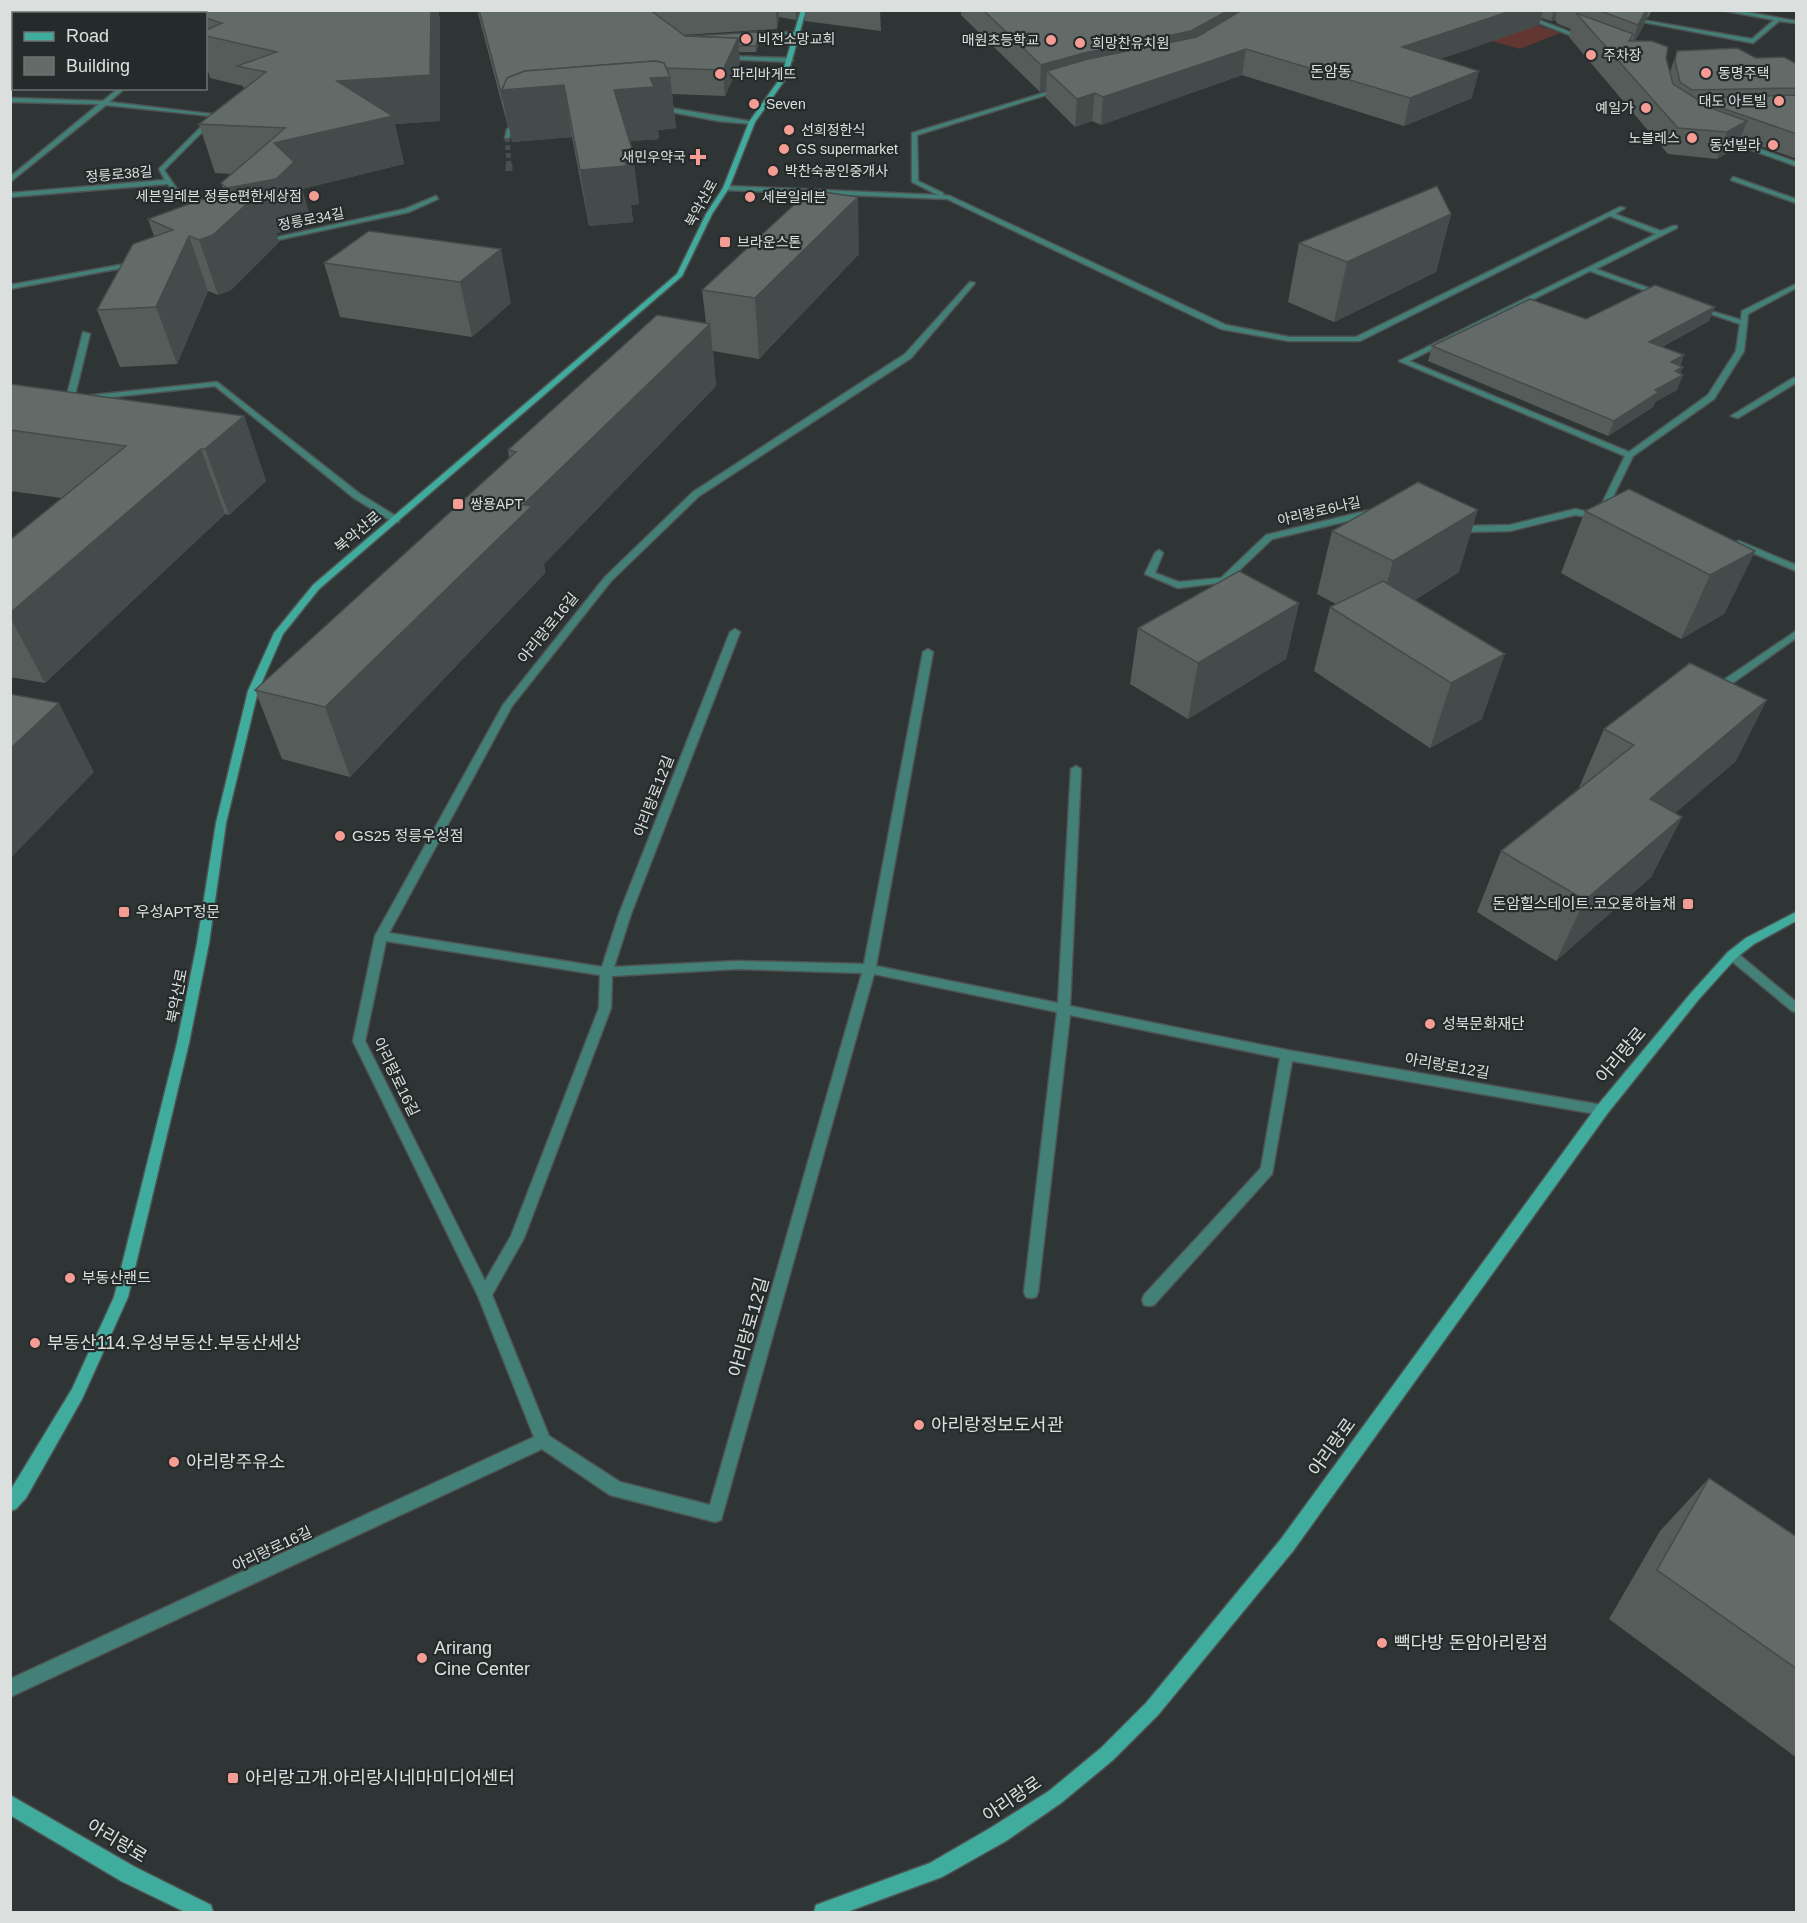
<svg xmlns="http://www.w3.org/2000/svg" width="1807" height="1923" font-family="Arial,'Noto Sans KR',sans-serif">
<style>
.green{fill:#613633}
.lines{fill:none;stroke-linecap:round;stroke-linejoin:round}
.street-tunnel-far1{stroke:#494f4e;stroke-width:5;stroke-dasharray:5 3;stroke-linecap:butt}
.street-tunnel{stroke:#494f4e;stroke-width:7;stroke-dasharray:7 3;stroke-linecap:butt}
.street-casing{stroke:#4e5453;stroke-width:3}
.secondary-casing{stroke:#4e5453;stroke-width:3}
.street{fill:#438178;fill-rule:evenodd}
.secondary{fill:#40ac9e;fill-rule:evenodd}
.wall{fill:#555c5a}
.shaded-wall{fill:#454b4a}
.building{fill:#636b69;stroke:#454b4a;stroke-width:1.5}
.poi-dot{fill:#f59c95;stroke:#252b2a;stroke-width:2}
.labels{text-anchor:middle;stroke-width:4.5;stroke-linejoin:round;paint-order:stroke}
.far-poi-label{font-size:14px;fill:#dbe0df;stroke:#252b2a;text-anchor:start}
.far-street-label{font-size:14px;fill:#dbe0df;stroke:#252b2a}
.far-quarter-label{font-size:15px;fill:#dbe0df;stroke:#252b2a}
.street-label{font-size:15px;fill:#dbe0df;stroke:#252b2a}
.poi-label{font-size:15px;fill:#dbe0df;stroke:#252b2a;text-anchor:start}
.near-street-label{font-size:18px;fill:#dbe0df;stroke:#252b2a}
.near-poi-label{font-size:18px;fill:#dbe0df;stroke:#252b2a;text-anchor:start}
</style>
<rect width="100%" height="100%" fill="#2f3534"/>
<!-- green -->
<path class="green" d="M 1516,18 L 1560,33 L 1520,49 L 1467,34 Z"/>
<g class="lines">
<!-- street-tunnel-far1 -->
<path class="street-tunnel-far1" d="M 507,137 L 509,165"/>
<!-- street-tunnel -->
<path class="street-tunnel" d="M 509,164 L 509,171"/>
<defs>
<g id="street">
<path d="M 10,10 L 14,10 L 10,12 Z"/>
<path d="M 75,10 L 80,10 L 83,14 L 78,14 Z"/>
<path d="M 1505,10 L 1513,10 L 1588,39 L 1583,40 Z"/>
<path d="M 1721,10 L 1735,10 L 1796,21 L 1796,23 L 1779,21 L 1753,43 L 1628,19 L 1630,18 L 1752,39 L 1774,20 Z"/>
<path d="M 800,32 L 798,34 L 744,34 L 746,33 Z"/>
<path d="M 723,56 L 790,58 L 793,60 L 790,62 L 721,59 Z"/>
<path d="M 14,83 L 14,86 L 10,87 L 10,84 Z"/>
<path d="M 119,88 L 125,88 L 109,102 L 219,115 L 164,170 L 179,192 L 203,211 L 203,213 L 199,213 L 175,194 L 168,184 L 10,197 L 10,193 L 165,180 L 159,169 L 212,116 L 106,105 L 10,182 L 10,177 L 99,104 L 10,102 L 10,98 L 103,101 Z"/>
<path d="M 1057,89 L 1062,90 L 917,135 L 918,181 L 943,193 L 943,195 L 950,196 L 1226,325 L 1289,337 L 1356,337 L 1620,207 L 1625,208 L 1615,214 L 1661,231 L 1673,226 L 1677,226 L 1677,228 L 1596,269 L 1662,293 L 1662,295 L 1658,295 L 1590,271 L 1409,361 L 1629,452 L 1708,395 L 1736,351 L 1740,324 L 1697,309 L 1697,307 L 1741,320 L 1742,311 L 1796,284 L 1796,288 L 1748,314 L 1744,351 L 1714,399 L 1633,456 L 1605,513 L 1602,515 L 1602,519 L 1575,515 L 1510,531 L 1463,532 L 1455,528 L 1455,524 L 1465,526 L 1510,525 L 1575,509 L 1597,514 L 1625,456 L 1399,361 L 1656,234 L 1610,216 L 1360,341 L 1289,341 L 1221,329 L 947,199 L 726,190 L 723,188 L 726,186 L 938,195 L 912,182 L 912,133 Z"/>
<path d="M 658,106 L 755,122 L 752,124 L 718,121 L 656,109 Z"/>
<path d="M 520,121 L 525,122 L 512,131 L 509,138 L 505,138 L 507,129 Z"/>
<path d="M 1723,136 L 1796,162 L 1796,166 L 1721,139 Z"/>
<path d="M 1733,177 L 1796,199 L 1796,203 L 1731,180 Z"/>
<path d="M 436,196 L 438,199 L 409,212 L 263,243 L 260,241 L 405,209 Z"/>
<path d="M 136,262 L 138,263 L 138,265 L 10,289 L 10,285 Z"/>
<path d="M 970,282 L 975,283 L 911,358 L 699,496 L 611,581 L 512,706 L 389,933 L 602,967 L 619,914 L 730,632 L 735,629 L 740,632 L 631,914 L 614,967 L 737,961 L 864,964 L 923,652 L 928,649 L 933,652 L 876,966 L 1058,1003 L 1071,769 L 1076,766 L 1081,769 L 1070,1006 L 1287,1050 L 1602,1105 L 1607,1106 L 1609,1110 L 1607,1114 L 1602,1115 L 1292,1061 L 1272,1174 L 1154,1305 L 1149,1306 L 1144,1305 L 1142,1300 L 1144,1295 L 1261,1168 L 1280,1058 L 1070,1015 L 1038,1292 L 1036,1297 L 1031,1298 L 1026,1297 L 1024,1292 L 1057,1012 L 874,974 L 721,1520 L 715,1522 L 610,1495 L 542,1449 L 10,1697 L 10,1679 L 534,1437 L 478,1296 L 353,1041 L 375,936 L 503,705 L 605,577 L 693,492 L 905,354 ZM 386,941 L 600,975 L 599,1008 L 511,1236 L 485,1281 L 365,1041 ZM 737,969 L 862,973 L 710,1505 L 620,1482 L 549,1436 L 492,1295 L 524,1238 L 611,1008 L 612,976 Z"/>
<path d="M 83,332 L 90,334 L 74,399 L 70,401 L 66,399 Z"/>
<path d="M 1793,378 L 1796,378 L 1796,383 L 1738,418 L 1731,416 Z"/>
<path d="M 217,382 L 360,494 L 399,518 L 399,522 L 393,522 L 354,498 L 215,386 L 84,400 L 80,398 L 84,396 Z"/>
<path d="M 1374,509 L 1377,510 L 1377,514 L 1272,539 L 1227,582 L 1178,588 L 1145,574 L 1155,553 L 1159,550 L 1163,553 L 1155,573 L 1179,582 L 1221,578 L 1266,535 Z"/>
<path d="M 1739,541 L 1796,565 L 1796,571 L 1736,546 L 1736,542 Z"/>
<path d="M 1796,631 L 1796,638 L 1720,692 L 1712,692 L 1712,688 Z"/>
<path d="M 1732,951 L 1736,952 L 1796,1002 L 1796,1012 L 1792,1011 L 1728,958 L 1726,955 L 1728,952 Z"/>
</g>
<g id="secondary">
<path d="M 801,10 L 806,10 L 787,77 L 755,122 L 729,188 L 712,214 L 682,276 L 319,589 L 283,634 L 258,691 L 226,823 L 209,943 L 189,1043 L 128,1297 L 82,1399 L 26,1498 L 16,1509 L 10,1511 L 10,1491 L 72,1389 L 114,1297 L 177,1043 L 197,943 L 216,823 L 248,691 L 274,633 L 313,585 L 677,274 L 706,214 L 723,188 L 749,122 L 781,77 Z"/>
<path d="M 1796,912 L 1796,921 L 1754,944 L 1736,958 L 1699,999 L 1607,1114 L 1293,1551 L 1158,1715 L 1113,1760 L 1061,1803 L 1006,1841 L 942,1877 L 847,1912 L 814,1912 L 816,1905 L 930,1863 L 992,1827 L 1049,1791 L 1101,1748 L 1146,1703 L 1281,1539 L 1597,1106 L 1691,993 L 1728,952 L 1746,938 Z"/>
<path d="M 10,1795 L 135,1867 L 211,1905 L 213,1912 L 185,1912 L 121,1881 L 10,1815 Z"/>
</g>
</defs>
<!-- street casing -->
<use href="#street" class="street-casing"/>
<!-- secondary casing -->
<use href="#secondary" class="secondary-casing"/>
<!-- street -->
<use href="#street" class="street"/>
<!-- secondary -->
<use href="#secondary" class="secondary"/>
</g>
<!-- wall -->
<g class="wall">
<path d="M 154,10 L 438,10 L 440,20 L 440,121 L 395,124 L 404,164 L 302,189 L 309,213 L 291,230 L 276,233 L 279,242 L 231,290 L 218,295 L 208,291 L 177,364 L 120,367 L 97,310 L 154,236 L 148,219 L 225,195 L 221,183 L 232,174 L 215,173 L 199,124 L 244,89 L 243,86 L 210,78 L 206,65 L 206,14 L 155,14 Z"/>
<path d="M 477,10 L 800,10 L 796,20 L 779,17 L 777,29 L 683,35 L 685,36 L 760,38 L 756,52 L 739,52 L 740,63 L 725,96 L 672,94 L 676,128 L 658,130 L 659,139 L 630,141 L 632,149 L 639,204 L 631,205 L 633,222 L 589,226 L 572,137 L 512,142 L 509,126 L 508,127 Z"/>
<path d="M 805,10 L 880,10 L 881,31 L 805,21 Z"/>
<path d="M 961,10 L 1652,10 L 1648,18 L 1646,17 L 1644,25 L 1635,41 L 1666,58 L 1670,72 L 1677,51 L 1756,58 L 1797,64 L 1797,159 L 1740,139 L 1737,147 L 1717,159 L 1668,154 L 1569,37 L 1571,29 L 1558,24 L 1555,20 L 1551,21 L 1541,18 L 1539,25 L 1440,59 L 1472,98 L 1404,126 L 1242,75 L 1101,125 L 1092,121 L 1075,127 L 1046,98 L 1046,90 L 1040,92 L 961,15 Z"/>
<path d="M 1451,214 L 1436,272 L 1334,322 L 1288,302 L 1299,243 Z"/>
<path d="M 369,231 L 511,303 L 472,337 L 340,317 L 324,263 Z"/>
<path d="M 859,254 L 759,359 L 713,351 L 716,386 L 544,564 L 545,573 L 350,777 L 282,759 L 255,690 L 509,458 L 508,450 L 706,323 L 702,290 Z"/>
<path d="M 1586,319 L 1709,321 L 1662,347 L 1684,355 L 1680,366 L 1680,374 L 1677,390 L 1655,402 L 1653,407 L 1608,436 L 1428,361 L 1432,346 Z"/>
<path d="M 10,384 L 244,416 L 266,481 L 229,515 L 225,514 L 45,683 L 10,677 L 10,540 L 62,498 L 10,491 Z"/>
<path d="M 1585,511 L 1755,551 L 1724,614 L 1681,639 L 1561,573 Z"/>
<path d="M 1332,531 L 1459,572 L 1415,600 L 1482,719 L 1430,748 L 1314,671 L 1330,607 L 1336,604 L 1317,594 Z"/>
<path d="M 1299,603 L 1286,659 L 1188,719 L 1130,684 L 1138,628 Z"/>
<path d="M 1604,729 L 1736,761 L 1675,813 L 1682,817 L 1651,877 L 1556,961 L 1477,912 L 1501,851 L 1578,790 Z"/>
<path d="M 1709,1478 L 1797,1537 L 1797,1758 L 1609,1619 L 1660,1531 Z"/>
</g>
<!-- shaded-wall -->
<g class="shaded-wall">
<path d="M 431,10 L 438,10 L 440,20 L 440,121 L 395,124 L 404,164 L 302,189 L 309,213 L 291,230 L 276,233 L 279,242 L 231,290 L 218,295 L 199,240 L 236,214 L 227,188 L 337,81 Z"/>
<path d="M 776,10 L 779,10 L 779,17 L 777,29 Z"/>
<path d="M 795,10 L 800,10 L 796,20 Z"/>
<path d="M 1229,10 L 1246,10 L 1244,26 L 1047,71 L 1046,90 L 1040,92 L 1041,65 Z"/>
<path d="M 1514,10 L 1543,10 L 1539,25 L 1397,74 L 1402,47 Z"/>
<path d="M 1554,10 L 1557,10 L 1555,20 L 1551,21 Z"/>
<path d="M 1646,10 L 1649,10 L 1644,25 L 1629,51 L 1638,25 Z"/>
<path d="M 760,32 L 760,38 L 756,52 L 756,46 Z"/>
<path d="M 738,38 L 740,63 L 725,96 L 723,70 Z"/>
<path d="M 1246,49 L 1242,75 L 1101,125 L 1103,97 Z"/>
<path d="M 1479,71 L 1472,98 L 1404,126 L 1410,98 Z"/>
<path d="M 670,77 L 676,128 L 658,130 L 659,139 L 620,142 L 564,85 Z"/>
<path d="M 564,85 L 572,137 L 512,142 L 509,126 L 508,127 L 503,100 L 502,90 Z"/>
<path d="M 1095,93 L 1092,121 L 1075,127 L 1077,99 Z"/>
<path d="M 1747,121 L 1737,147 L 1717,159 L 1727,132 Z"/>
<path d="M 632,149 L 639,204 L 631,205 L 633,222 L 589,226 L 580,170 L 622,150 Z"/>
<path d="M 858,197 L 859,254 L 759,359 L 755,298 Z"/>
<path d="M 1451,214 L 1436,272 L 1334,322 L 1347,262 Z"/>
<path d="M 189,236 L 208,291 L 177,364 L 156,307 Z"/>
<path d="M 501,249 L 511,303 L 472,337 L 460,282 Z"/>
<path d="M 1715,307 L 1709,321 L 1643,357 L 1649,342 Z"/>
<path d="M 710,324 L 716,386 L 544,564 L 545,573 L 350,777 L 325,707 L 523,505 Z"/>
<path d="M 1684,355 L 1678,369 L 1683,367 L 1679,377 L 1683,375 L 1677,390 L 1655,402 L 1653,407 L 1608,436 L 1614,421 L 1671,362 Z"/>
<path d="M 244,416 L 266,481 L 229,515 L 205,449 Z"/>
<path d="M 201,449 L 225,514 L 45,683 L 10,617 L 10,613 Z"/>
<path d="M 1478,510 L 1459,572 L 1376,624 L 1393,561 Z"/>
<path d="M 1755,551 L 1724,614 L 1681,639 L 1710,575 Z"/>
<path d="M 1299,603 L 1286,659 L 1188,719 L 1198,663 Z"/>
<path d="M 1505,654 L 1482,719 L 1430,748 L 1451,683 Z"/>
<path d="M 1767,700 L 1736,761 L 1620,860 L 1650,799 Z"/>
<path d="M 59,703 L 94,772 L 10,859 L 10,749 Z"/>
<path d="M 1682,817 L 1651,877 L 1556,961 L 1585,900 Z"/>
</g>
<!-- building -->
<g class="building">
<path d="M 178,10 L 431,10 L 430,75 L 337,81 L 393,116 L 274,143 L 294,162 L 276,179 L 227,188 L 221,183 L 285,128 L 199,124 L 266,72 L 237,66 L 277,52 L 206,36 L 206,30 L 222,23 L 206,18 L 206,14 L 189,14 Z"/>
<path d="M 479,10 L 650,10 L 685,36 L 738,38 L 723,70 L 666,68 L 664,63 L 655,61 L 525,71 L 507,78 L 502,90 L 504,100 L 503,100 Z"/>
<path d="M 983,10 L 1229,10 L 1191,31 L 1084,53 L 1041,65 Z"/>
<path d="M 1242,10 L 1514,10 L 1402,47 L 1479,71 L 1410,98 L 1246,49 L 1103,97 L 1095,93 L 1077,99 L 1047,71 L 1088,59 L 1197,37 Z"/>
<path d="M 1598,10 L 1646,10 L 1638,25 Z"/>
<path d="M 1576,13 L 1633,34 L 1629,41 L 1652,41 L 1668,47 L 1666,58 L 1673,84 L 1711,108 L 1747,121 L 1727,132 L 1678,128 Z"/>
<path d="M 760,32 L 756,46 L 739,46 L 738,38 L 688,36 Z"/>
<path d="M 1737,48 L 1756,58 L 1784,57 L 1797,64 L 1797,88 L 1692,90 L 1680,82 L 1675,61 L 1677,51 Z"/>
<path d="M 655,61 L 664,63 L 670,77 L 650,78 L 654,87 L 614,90 L 632,149 L 622,150 L 626,166 L 580,170 L 564,85 L 502,90 L 507,78 L 525,71 Z"/>
<path d="M 1797,95 L 1797,134 L 1716,106 L 1704,98 Z"/>
<path d="M 1437,186 L 1451,214 L 1347,262 L 1299,243 Z"/>
<path d="M 263,189 L 213,235 L 199,240 L 189,236 L 156,307 L 97,310 L 133,244 L 173,230 L 148,219 L 200,200 Z"/>
<path d="M 810,190 L 858,197 L 755,298 L 702,290 Z"/>
<path d="M 369,231 L 501,249 L 460,282 L 324,263 Z"/>
<path d="M 1655,285 L 1715,307 L 1649,342 L 1684,355 L 1671,362 L 1683,367 L 1675,371 L 1683,375 L 1655,390 L 1659,392 L 1614,421 L 1432,346 L 1530,299 L 1586,319 Z"/>
<path d="M 657,315 L 710,324 L 523,505 L 532,506 L 325,707 L 255,690 L 516,452 L 508,450 Z"/>
<path d="M 10,384 L 244,416 L 205,449 L 201,449 L 10,613 L 10,540 L 126,446 L 10,430 Z"/>
<path d="M 1418,482 L 1478,510 L 1393,561 L 1332,531 Z"/>
<path d="M 1629,489 L 1755,551 L 1710,575 L 1585,511 Z"/>
<path d="M 1239,571 L 1299,603 L 1198,663 L 1138,628 Z"/>
<path d="M 1383,581 L 1505,654 L 1451,683 L 1330,607 Z"/>
<path d="M 1690,663 L 1767,700 L 1650,799 L 1682,817 L 1585,900 L 1501,851 L 1634,745 L 1604,729 Z"/>
<path d="M 10,694 L 59,703 L 10,749 Z"/>
<path d="M 1709,1478 L 1797,1537 L 1797,1669 L 1657,1570 Z"/>
</g>
<!-- markers -->
<g class="poi-dot">
<circle cx="746" cy="39" r="6"/>
<circle cx="1051" cy="40" r="6"/>
<circle cx="1080" cy="43" r="6"/>
<circle cx="1591" cy="55" r="6"/>
<circle cx="1706" cy="73" r="6"/>
<circle cx="720" cy="74" r="6"/>
<circle cx="1779" cy="101" r="6"/>
<circle cx="754" cy="104" r="6"/>
<circle cx="1646" cy="108" r="6"/>
<circle cx="789" cy="130" r="6"/>
<circle cx="1692" cy="138" r="6"/>
<circle cx="1773" cy="145" r="6"/>
<circle cx="784" cy="149" r="6"/>
<path d="M695 148h6v6h6v6h-6v6h-6v-6h-6v-6h6z"/>
<circle cx="773" cy="171" r="6"/>
<circle cx="314" cy="196" r="6"/>
<circle cx="750" cy="197" r="6"/>
<rect x="719" y="236" width="12" height="12" rx="3"/>
<rect x="452" y="498" width="12" height="12" rx="3"/>
<circle cx="340" cy="836" r="6"/>
<rect x="1682" y="898" width="12" height="12" rx="3"/>
<rect x="118" y="906" width="12" height="12" rx="3"/>
<circle cx="1430" cy="1024" r="6"/>
<circle cx="70" cy="1278" r="6"/>
<circle cx="35" cy="1343" r="6"/>
<circle cx="919" cy="1425" r="6"/>
<circle cx="174" cy="1462" r="6"/>
<circle cx="1382" cy="1643" r="6"/>
<circle cx="422" cy="1658" r="6"/>
<rect x="227" y="1772" width="12" height="12" rx="3"/>
</g>
<g class="labels">
<!-- far-poi labels -->
<g class="far-poi-label">
<text x="758" y="44">비전소망교회</text>
<text x="1039" y="45" text-anchor="end">매원초등학교</text>
<text x="1092" y="48">희망찬유치원</text>
<text x="1603" y="60">주차장</text>
<text x="1718" y="78">동명주택</text>
<text x="732" y="79">파리바게뜨</text>
<text x="1767" y="106" text-anchor="end">대도 아트빌</text>
<text x="766" y="109">Seven</text>
<text x="1634" y="113" text-anchor="end">예일가</text>
<text x="801" y="135">선희정한식</text>
<text x="1680" y="143" text-anchor="end">노블레스</text>
<text x="1761" y="150" text-anchor="end">동선빌라</text>
<text x="796" y="154">GS supermarket</text>
<text x="686" y="162" text-anchor="end">새민우약국</text>
<text x="785" y="176">박찬숙공인중개사</text>
<text x="302" y="201" text-anchor="end">세븐일레븐 정릉e편한세상점</text>
<text x="762" y="202">세븐일레븐</text>
<text x="737" y="247">브라운스톤</text>
<text x="470" y="509">쌍용APT</text>
</g>
<!-- far-street labels -->
<g class="far-street-label">
<text transform="translate(119 174) rotate(-5)" y="5">정릉로38길</text>
<text transform="translate(701 203) rotate(-61)" y="5">북악산로</text>
<text transform="translate(311 219) rotate(-11)" y="5">정릉로34길</text>
<text transform="translate(1319 511) rotate(-13)" y="5">아리랑로6나길</text>
</g>
<!-- far-quarter labels -->
<g class="far-quarter-label">
<text x="1331" y="77">돈암동</text>
</g>
<!-- street labels -->
<g class="street-label">
<text transform="translate(358 532) rotate(-40)" y="5">북악산로</text>
<text transform="translate(548 628) rotate(-51)" y="5">아리랑로16길</text>
<text transform="translate(654 796) rotate(-69)" y="5">아리랑로12길</text>
<text transform="translate(177 996) rotate(-79)" y="5">북악산로</text>
<text transform="translate(1447 1066) rotate(10)" y="5">아리랑로12길</text>
<text transform="translate(396 1077) rotate(64)" y="5">아리랑로16길</text>
<text transform="translate(272 1549) rotate(-25)" y="5">아리랑로16길</text>
</g>
<!-- poi labels -->
<g class="poi-label">
<text x="352" y="841">GS25 정릉우성점</text>
<text x="1676" y="909" text-anchor="end">돈암힐스테이트.코오롱하늘채</text>
<text x="136" y="917">우성APT정문</text>
<text x="1442" y="1029">성북문화재단</text>
<text x="82" y="1283">부동산랜드</text>
</g>
<!-- near-street labels -->
<g class="near-street-label">
<text transform="translate(1621 1055) rotate(-50)" y="6">아리랑로</text>
<text transform="translate(749 1327) rotate(-74)" y="6">아리랑로12길</text>
<text transform="translate(1332 1447) rotate(-54)" y="6">아리랑로</text>
<text transform="translate(1012 1799) rotate(-34)" y="6">아리랑로</text>
<text transform="translate(117 1841) rotate(31)" y="6">아리랑로</text>
</g>
<!-- near-poi labels -->
<g class="near-poi-label">
<text x="47" y="1349">부동산114.우성부동산.부동산세상</text>
<text x="931" y="1431">아리랑정보도서관</text>
<text x="186" y="1468">아리랑주유소</text>
<text x="1394" y="1649">빽다방 돈암아리랑점</text>
<text x="434" y="1654">Arirang<tspan x="434" dy="21">Cine Center</tspan></text>
<text x="245" y="1784">아리랑고개.아리랑시네마미디어센터</text>
</g>
</g>
<!-- border -->
<rect width="1807" height="1923" fill="none" stroke="#dbe0df" stroke-width="24"/>
<!-- legend -->
<rect x="12" y="12" width="195" height="78" fill="#252b2a" stroke="#6e7372" stroke-width="1.5"/>
<rect x="24" y="32" width="30" height="9" fill="#40ac9e" stroke="#6e7372" stroke-width="1.5"/>
<text x="66" y="42" font-size="18" fill="#dbe0df">Road</text>
<rect x="24" y="57" width="30" height="18" fill="#636b69" stroke="#6e7372" stroke-width="1.5"/>
<text x="66" y="72" font-size="18" fill="#dbe0df">Building</text>
</svg>
